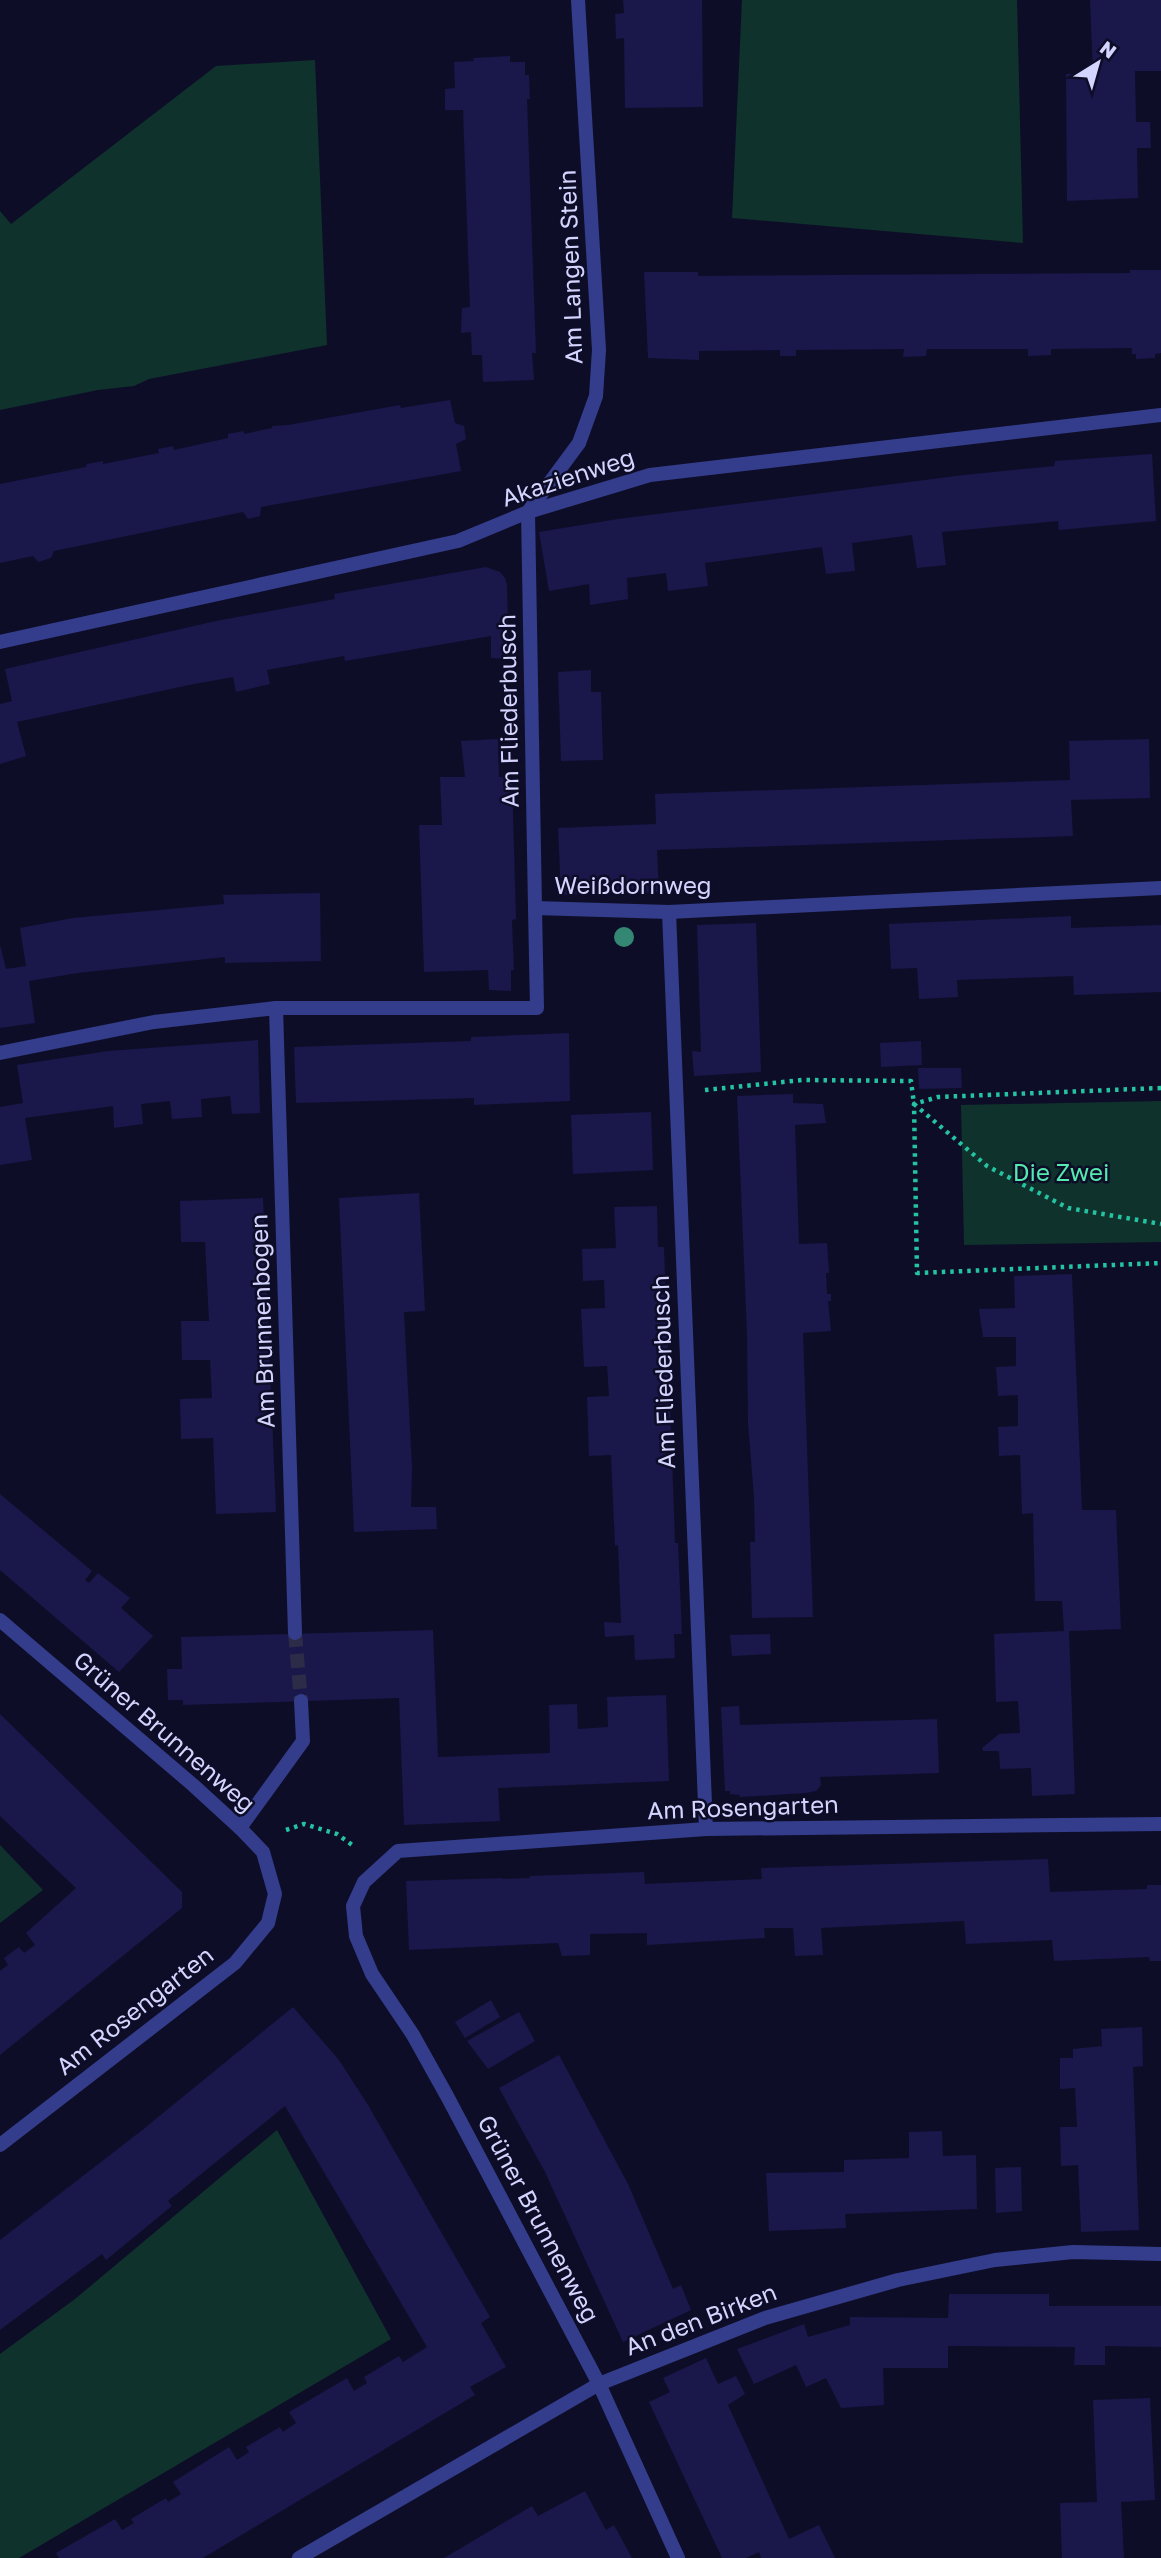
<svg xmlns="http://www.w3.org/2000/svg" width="1161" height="2558" font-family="'Golos Text',sans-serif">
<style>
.green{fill:#0f322c}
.building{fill:#1a174a}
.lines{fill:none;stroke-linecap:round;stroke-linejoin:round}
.street-tunnel{stroke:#2c2b48;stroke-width:14;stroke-dasharray:14 7;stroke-linecap:butt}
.path{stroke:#24c3a2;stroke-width:4.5;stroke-dasharray:3.5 5;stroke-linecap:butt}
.street{stroke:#343d8b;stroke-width:14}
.tree{fill:#348772}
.labels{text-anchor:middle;stroke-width:5;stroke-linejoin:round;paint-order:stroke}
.street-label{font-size:24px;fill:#d4d5ff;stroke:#0e0d28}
.park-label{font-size:24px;fill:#54eaaf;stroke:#0e0d28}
</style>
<rect width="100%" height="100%" fill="#0e0d28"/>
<!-- green -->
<g class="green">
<path d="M 742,0 L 1017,0 L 1023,243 L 732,218 Z"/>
<path d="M 315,60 L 327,345 L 149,379 L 134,386 L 98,390 L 0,410 L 0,211 L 11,224 L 216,66 Z"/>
<path d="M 1161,1101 L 1161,1242 L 964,1245 L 961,1105 Z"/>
<path d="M 0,1845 L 43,1890 L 0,1923 Z"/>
<path d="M 277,2130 L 391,2339 L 19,2558 L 0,2558 L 0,2354 L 75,2299 Z"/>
</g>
<!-- building -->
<g class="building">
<path d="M 623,0 L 702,0 L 703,107 L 625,108 L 624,38 L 616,39 L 615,14 L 624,13 Z"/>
<path d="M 1090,0 L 1161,0 L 1161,71 L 1135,71 L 1136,122 L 1150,122 L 1151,148 L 1137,148 L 1138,198 L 1067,201 L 1066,74 L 1093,73 Z"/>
<path d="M 510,56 L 510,62 L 525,62 L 525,75 L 529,75 L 530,99 L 527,99 L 536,353 L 532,353 L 534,380 L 483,382 L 482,355 L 472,355 L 471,332 L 461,333 L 462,308 L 470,307 L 463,110 L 445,110 L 445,89 L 455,88 L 454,62 L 474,61 L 473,58 Z"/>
<path d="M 1130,270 L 1161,270 L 1161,353 L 1155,354 L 1155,358 L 1136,359 L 1136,354 L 1132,354 L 1132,348 L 1051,349 L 1051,355 L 1028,356 L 1028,349 L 927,349 L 926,356 L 903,357 L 904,349 L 796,350 L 796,356 L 780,356 L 780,350 L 699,351 L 699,360 L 648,358 L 644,272 L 698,272 L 698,276 L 1130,273 Z"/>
<path d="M 450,400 L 455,423 L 464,426 L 466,439 L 456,444 L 461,471 L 261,507 L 260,516 L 248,519 L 243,512 L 54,551 L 51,558 L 38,562 L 33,556 L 0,563 L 0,484 L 86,467 L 87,464 L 103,461 L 103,464 L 159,453 L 158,449 L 173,446 L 174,450 L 228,438 L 228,434 L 244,431 L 244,434 L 272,428 L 272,426 L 288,425 L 400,405 L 401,408 Z"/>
<path d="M 1152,454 L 1156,521 L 1059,530 L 1058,521 L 942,532 L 946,565 L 917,568 L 912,535 L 852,543 L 855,571 L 826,574 L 822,547 L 705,563 L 708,586 L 668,591 L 666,573 L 627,578 L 628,599 L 590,605 L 589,584 L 549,591 L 539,532 L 618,519 L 964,475 L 1054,466 L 1055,461 Z"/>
<path d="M 486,567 L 500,572 L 505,578 L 507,585 L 509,659 L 491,658 L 491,636 L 345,661 L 344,656 L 267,670 L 270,684 L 236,692 L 233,677 L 189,685 L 17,722 L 26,756 L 0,764 L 0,704 L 12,701 L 5,669 L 216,621 L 335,599 L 334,594 Z"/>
<path d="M 591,670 L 591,692 L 601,692 L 603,760 L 561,761 L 558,672 Z"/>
<path d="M 498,739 L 499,777 L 512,778 L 516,919 L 512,920 L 514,970 L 511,970 L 511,991 L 489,990 L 488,970 L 424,972 L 419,825 L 442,825 L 440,777 L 465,777 L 461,741 Z"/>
<path d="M 1149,739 L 1150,798 L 1071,800 L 1073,836 L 657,850 L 659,892 L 561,895 L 558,828 L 656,824 L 655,794 L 1070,780 L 1069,741 Z"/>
<path d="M 320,893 L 321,961 L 225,963 L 225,957 L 78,973 L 29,981 L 35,1023 L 0,1028 L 0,945 L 6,969 L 26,966 L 20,928 L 73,918 L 224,904 L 223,895 Z"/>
<path d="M 1071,916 L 1071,928 L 1161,925 L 1161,992 L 1074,995 L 1073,976 L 957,980 L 958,997 L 919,999 L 917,968 L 891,969 L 889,924 Z"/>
<path d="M 756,923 L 761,1072 L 694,1076 L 692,1051 L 701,1052 L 697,925 Z"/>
<path d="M 569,1033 L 570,1101 L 474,1105 L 474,1098 L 296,1103 L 294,1047 L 471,1041 L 471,1037 Z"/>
<path d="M 258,1040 L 260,1113 L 232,1114 L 230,1096 L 201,1099 L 202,1117 L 172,1119 L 170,1101 L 141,1104 L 143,1124 L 114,1128 L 113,1106 L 25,1118 L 32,1160 L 0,1165 L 0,1107 L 23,1103 L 17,1065 L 108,1051 Z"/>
<path d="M 921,1041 L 922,1065 L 881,1067 L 880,1043 Z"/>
<path d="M 918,1068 L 961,1068 L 962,1088 L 919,1089 Z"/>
<path d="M 793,1094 L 793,1103 L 823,1104 L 826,1123 L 795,1125 L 799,1244 L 827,1243 L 829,1273 L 826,1273 L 827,1294 L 831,1294 L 831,1301 L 828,1301 L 831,1331 L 803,1333 L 813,1617 L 752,1618 L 750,1542 L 755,1542 L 754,1497 L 748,1423 L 747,1334 L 737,1096 Z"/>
<path d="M 651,1112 L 653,1170 L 573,1174 L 571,1115 Z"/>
<path d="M 419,1193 L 425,1311 L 404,1312 L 412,1468 L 411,1507 L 436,1507 L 437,1529 L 354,1532 L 339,1198 Z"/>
<path d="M 263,1198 L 276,1512 L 216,1514 L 213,1438 L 181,1439 L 180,1399 L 212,1398 L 210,1360 L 182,1360 L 181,1321 L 209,1321 L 205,1242 L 181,1242 L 180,1201 Z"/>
<path d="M 657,1206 L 658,1247 L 664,1247 L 674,1512 L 675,1543 L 678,1543 L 682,1634 L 674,1634 L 675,1658 L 635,1660 L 634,1635 L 605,1637 L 604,1622 L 621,1623 L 618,1545 L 615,1546 L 611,1455 L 589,1456 L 587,1397 L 609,1396 L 607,1366 L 584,1367 L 581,1309 L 605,1308 L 604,1280 L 583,1281 L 582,1249 L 616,1248 L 614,1207 Z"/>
<path d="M 1072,1274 L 1082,1510 L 1116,1510 L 1121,1629 L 1069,1631 L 1075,1794 L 1032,1796 L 1031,1768 L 1000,1769 L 999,1751 L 983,1751 L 982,1748 L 999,1734 L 1020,1733 L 1018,1701 L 996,1702 L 994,1634 L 1064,1631 L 1062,1601 L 1035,1601 L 1033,1513 L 1022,1514 L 1020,1455 L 999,1456 L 998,1427 L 1018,1426 L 1018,1395 L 998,1396 L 996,1367 L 1016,1366 L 1016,1337 L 983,1337 L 979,1309 L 1015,1308 L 1014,1276 Z"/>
<path d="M 0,1494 L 92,1571 L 85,1580 L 89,1583 L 98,1573 L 130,1598 L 121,1608 L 153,1636 L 119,1672 L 0,1570 Z"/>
<path d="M 433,1630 L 438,1757 L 550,1753 L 549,1705 L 577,1704 L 578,1729 L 608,1727 L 607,1697 L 666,1695 L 669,1781 L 498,1788 L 500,1821 L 404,1825 L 399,1698 L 183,1705 L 183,1700 L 168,1700 L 167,1669 L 182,1669 L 181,1637 Z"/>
<path d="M 770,1634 L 771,1654 L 732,1656 L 730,1635 Z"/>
<path d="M 739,1706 L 740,1725 L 937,1719 L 939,1773 L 820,1777 L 821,1785 L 816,1791 L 806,1793 L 739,1797 L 740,1795 L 730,1794 L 730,1791 L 725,1791 L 721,1707 Z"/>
<path d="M 0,1714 L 182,1892 L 182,1908 L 0,2055 L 0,1971 L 8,1965 L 4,1958 L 19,1947 L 24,1953 L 35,1945 L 26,1933 L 76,1888 L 0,1816 Z"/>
<path d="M 1048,1859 L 1050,1892 L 1147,1889 L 1147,1885 L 1161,1885 L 1161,1961 L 1150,1961 L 1149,1957 L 1054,1961 L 1052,1940 L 966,1944 L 964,1921 L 821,1928 L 823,1955 L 795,1956 L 793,1928 L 764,1928 L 765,1938 L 647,1945 L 647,1933 L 590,1934 L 590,1955 L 562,1956 L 558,1943 L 409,1950 L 406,1881 L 503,1878 L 502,1879 L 530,1878 L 530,1876 L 644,1872 L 645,1884 L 762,1879 L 761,1868 Z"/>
<path d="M 491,2000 L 500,2017 L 465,2038 L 455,2022 Z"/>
<path d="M 293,2007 L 339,2060 L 368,2105 L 490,2317 L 481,2323 L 506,2367 L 470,2387 L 475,2395 L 203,2558 L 59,2558 L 56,2553 L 115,2519 L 122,2530 L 134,2523 L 131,2519 L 166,2498 L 168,2502 L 181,2494 L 173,2482 L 229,2447 L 237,2460 L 249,2452 L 246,2447 L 280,2427 L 283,2432 L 296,2423 L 289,2412 L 347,2378 L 354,2391 L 367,2383 L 364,2377 L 399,2356 L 403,2362 L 427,2347 L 285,2106 L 168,2201 L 172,2206 L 106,2260 L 102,2254 L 0,2330 L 0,2240 L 141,2131 Z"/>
<path d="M 519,2012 L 535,2041 L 488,2069 L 467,2041 Z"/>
<path d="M 1142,2027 L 1143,2066 L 1133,2067 L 1139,2230 L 1081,2232 L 1078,2165 L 1061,2166 L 1060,2127 L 1077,2127 L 1075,2088 L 1060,2089 L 1060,2058 L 1073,2058 L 1073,2049 L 1102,2046 L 1101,2029 Z"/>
<path d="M 559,2055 L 628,2184 L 673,2289 L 681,2285 L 691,2310 L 623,2342 L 545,2172 L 499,2088 Z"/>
<path d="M 942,2131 L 943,2156 L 976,2155 L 977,2209 L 845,2214 L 846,2228 L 769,2231 L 766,2173 L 844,2172 L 844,2160 L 909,2158 L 909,2132 Z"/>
<path d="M 1021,2167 L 1022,2211 L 996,2213 L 995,2168 Z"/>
<path d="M 949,2294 L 1049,2294 L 1049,2306 L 1161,2306 L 1161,2347 L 1105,2346 L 1105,2365 L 1074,2365 L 1075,2347 L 948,2346 L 948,2368 L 883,2368 L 884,2405 L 841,2408 L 826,2378 L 806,2387 L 796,2365 L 754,2384 L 737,2349 L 804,2324 L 808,2337 L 850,2325 L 850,2317 L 948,2318 Z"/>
<path d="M 706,2358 L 718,2384 L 736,2376 L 745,2394 L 728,2405 L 789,2539 L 819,2525 L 835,2558 L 761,2558 L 759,2552 L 746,2558 L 722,2558 L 649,2402 L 670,2392 L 663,2378 Z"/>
<path d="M 1150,2398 L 1155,2500 L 1121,2502 L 1124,2558 L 1062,2558 L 1060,2503 L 1097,2502 L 1093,2400 Z"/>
<path d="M 585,2491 L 606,2530 L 614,2525 L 632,2558 L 444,2558 L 532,2506 L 538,2516 Z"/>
</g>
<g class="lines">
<!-- street-tunnel -->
<path class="street-tunnel" d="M 295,1633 L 301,1701"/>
<!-- path -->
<g class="path">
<path d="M 1161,1088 L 938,1097 L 914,1104 L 917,1273 L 1161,1263"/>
<path d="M 705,1090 L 802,1080 L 911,1081 L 914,1104 L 987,1166 L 1068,1208 L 1161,1224"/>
<path d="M 286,1830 L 304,1824 L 337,1834 L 355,1847"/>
</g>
<!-- street -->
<g class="street">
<path d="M 0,642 L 458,541 L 528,512 L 650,475 L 1161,415"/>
<path d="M 535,908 L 528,512 L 579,443 L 596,396 L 599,350 L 578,0"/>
<path d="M 669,912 L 706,1829"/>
<path d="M 276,1008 L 295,1633"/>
<path d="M 0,1053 L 154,1022 L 276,1008 L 537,1008 L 535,908 L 669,912 L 1161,888"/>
<path d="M 0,1620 L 193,1785 L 240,1828 L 263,1852 L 275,1894 L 268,1923 L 235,1963 L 0,2145"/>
<path d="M 240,1828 L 303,1741 L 301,1701"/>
<path d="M 299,2558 L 599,2384 L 765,2318 L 898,2280 L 995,2260 L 1073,2252 L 1161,2254"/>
<path d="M 678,2558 L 599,2384 L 447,2096 L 413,2035 L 372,1974 L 356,1936 L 353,1906 L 364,1882 L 398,1851 L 706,1829 L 1161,1824"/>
</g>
</g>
<!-- trees -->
<circle class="tree" cx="624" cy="937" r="10"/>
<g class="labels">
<!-- street labels -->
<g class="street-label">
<text transform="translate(571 267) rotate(-92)" y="8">Am Langen Stein</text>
<text transform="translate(568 478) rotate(-18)" y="8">Akazienweg</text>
<text transform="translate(509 711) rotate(-91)" y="8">Am Fliederbusch</text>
<text x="633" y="894">Weißdornweg</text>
<text transform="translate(263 1321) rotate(-92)" y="8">Am Brunnenbogen</text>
<text transform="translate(664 1372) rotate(-92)" y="8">Am Fliederbusch</text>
<text transform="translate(164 1732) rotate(41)" y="8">Grüner Brunnenweg</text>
<text transform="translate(743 1808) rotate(-2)" y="8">Am Rosengarten</text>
<text transform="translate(135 2011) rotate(-38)" y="8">Am Rosengarten</text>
<text transform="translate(538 2219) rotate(62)" y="8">Grüner Brunnenweg</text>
<text transform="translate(701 2320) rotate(-21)" y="8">An den Birken</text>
</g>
<!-- park labels -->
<g class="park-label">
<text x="1061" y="1181">Die Zwei</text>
</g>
</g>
<!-- north arrow -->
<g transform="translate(1098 63) rotate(37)" stroke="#0e0d28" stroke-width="5" paint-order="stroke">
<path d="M0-5L12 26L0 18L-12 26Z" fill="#d4d5ff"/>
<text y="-10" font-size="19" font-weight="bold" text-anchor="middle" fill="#d4d5ff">N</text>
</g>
</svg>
